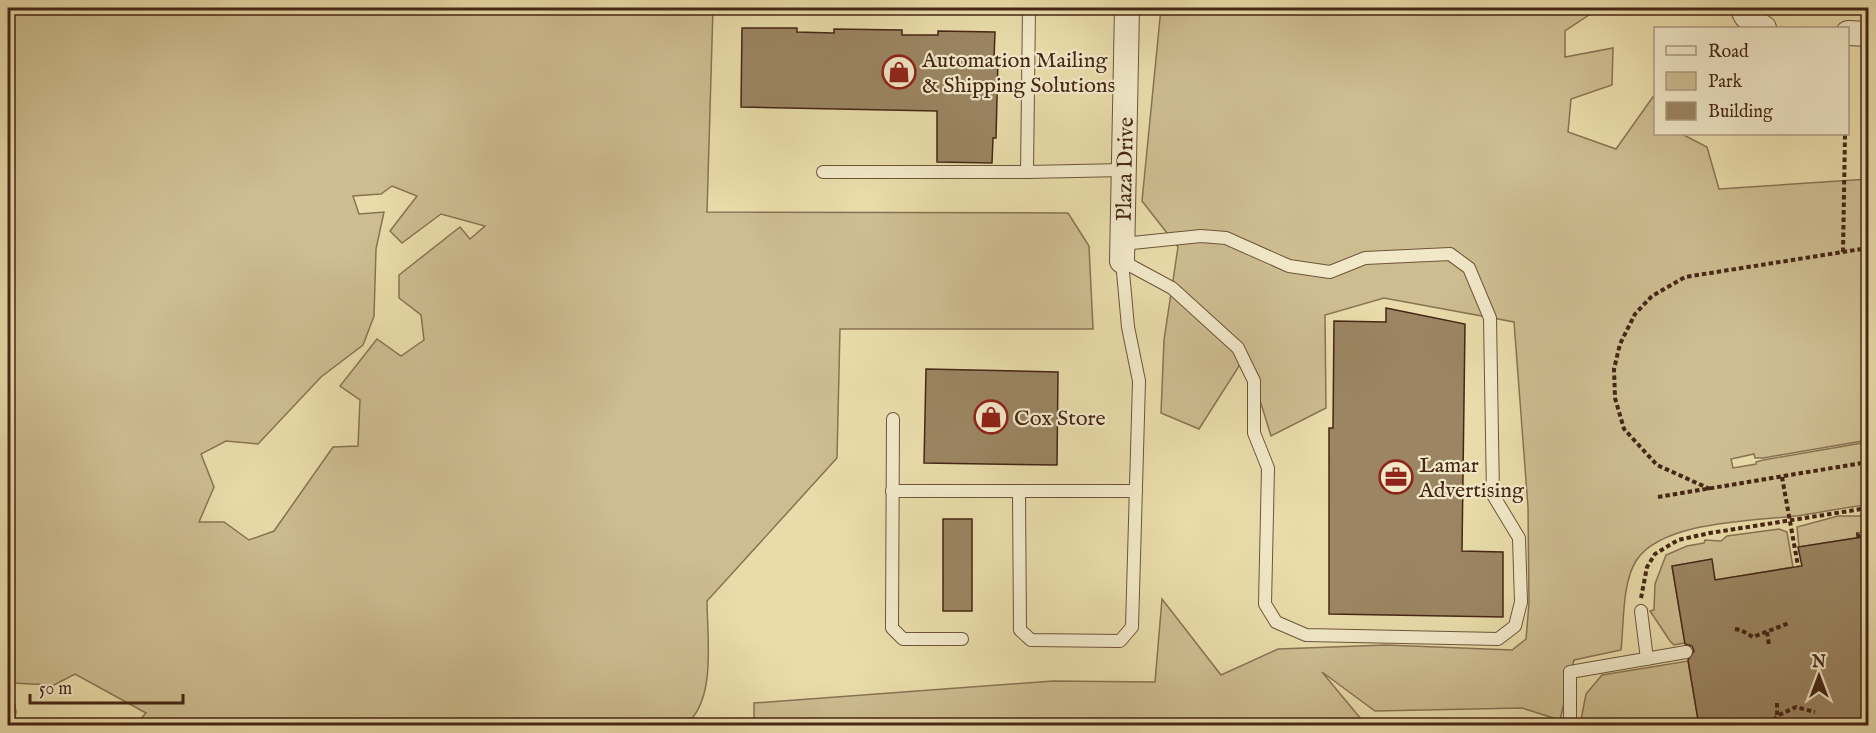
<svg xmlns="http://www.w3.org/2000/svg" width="1876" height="733" font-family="'IM FELL English',serif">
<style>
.green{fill:#cdbd91;stroke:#8a7253;stroke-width:1.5;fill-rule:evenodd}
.building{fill:#9b8562;stroke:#462615;stroke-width:1.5}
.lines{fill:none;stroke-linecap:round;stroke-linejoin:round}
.lane-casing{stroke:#6f543a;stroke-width:14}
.street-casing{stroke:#6f543a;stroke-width:26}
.path{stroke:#462615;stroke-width:4;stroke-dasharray:4.5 3;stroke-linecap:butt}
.lane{stroke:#f1e8c8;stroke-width:12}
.street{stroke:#f1e8c8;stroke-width:24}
.labels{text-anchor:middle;stroke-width:4.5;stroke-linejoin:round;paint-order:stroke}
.poi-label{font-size:22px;fill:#462615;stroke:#f1e8c8;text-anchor:start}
.street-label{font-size:22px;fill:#462615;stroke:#f1e8c8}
</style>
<rect width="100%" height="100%" fill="#e9dcaa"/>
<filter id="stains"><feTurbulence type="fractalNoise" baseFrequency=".00333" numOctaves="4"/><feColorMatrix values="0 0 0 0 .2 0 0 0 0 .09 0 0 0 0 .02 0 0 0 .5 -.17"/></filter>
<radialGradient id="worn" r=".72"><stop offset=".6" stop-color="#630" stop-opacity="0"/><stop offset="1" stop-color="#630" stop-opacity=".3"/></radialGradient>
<!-- green -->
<g class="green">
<path d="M 17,8 L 713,8 L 707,212 L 1068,213 L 1089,246 L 1093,329 L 840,329 L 837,458 L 707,601 C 707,636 717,701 685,725 L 135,725 L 146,713 L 75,674 L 54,685 L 11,683 L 16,712 L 14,725 L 8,725 L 8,17 ZM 392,186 L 417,196 L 390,231 L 402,243 L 441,214 L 485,226 L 470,239 L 460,227 L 399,275 L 399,298 L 421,315 L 424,340 L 401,356 L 377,339 L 340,386 L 360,400 L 358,446 L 333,447 L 274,531 L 249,540 L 224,522 L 199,522 L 214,487 L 201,454 L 226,441 L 258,444 L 321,377 L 363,345 L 374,316 L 376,249 L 384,212 L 359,214 L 353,196 L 381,194 Z"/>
<path d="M 1161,8 L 1591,8 L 1592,13 L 1565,31 L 1565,57 L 1613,48 L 1612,85 L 1571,99 L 1568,132 L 1616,149 L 1655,94 L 1656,134 L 1682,134 L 1707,147 L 1719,189 L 1868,179 L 1868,440 L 1763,458 L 1755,458 L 1754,454 L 1731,459 L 1733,468 L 1756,464 L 1756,462 L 1763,460 L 1868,442 L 1868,505 C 1844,507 1820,513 1796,516 C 1754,521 1661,521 1636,561 C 1622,583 1624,623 1621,650 L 1574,660 L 1560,720 L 1522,708 L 1375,711 L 1322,672 L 1366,725 L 754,726 L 754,703 L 1053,681 L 1155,682 L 1162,599 L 1221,675 L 1278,649 L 1386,645 L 1512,650 L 1526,639 L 1529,603 L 1528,507 L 1514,322 L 1384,298 L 1325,315 L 1326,408 L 1271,436 L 1246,355 L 1199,429 L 1161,413 L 1164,340 L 1178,247 L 1142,201 Z"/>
<path d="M 1861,514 L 1868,514 L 1868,531 L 1857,533 L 1857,538 L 1799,547 L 1797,527 L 1838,516 L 1861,516 Z"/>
<path d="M 1779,529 L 1787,532 L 1793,567 L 1715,580 L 1711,559 L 1672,566 L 1685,643 L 1674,645 L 1670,641 L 1650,611 L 1654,610 L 1655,584 L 1666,555 L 1687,546 L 1704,543 L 1705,540 L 1721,541 L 1727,536 Z"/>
<path d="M 1688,661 L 1699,725 L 1580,725 L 1586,694 L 1602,675 Z"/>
</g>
<!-- building -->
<g class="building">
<path d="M 742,28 L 797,28 L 797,32 L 834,33 L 834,29 L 902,30 L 902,35 L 938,35 L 938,31 L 995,32 L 994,59 L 998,59 L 996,138 L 993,138 L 992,163 L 937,162 L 937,111 L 741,107 Z"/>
<path d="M 1386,308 L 1465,324 L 1462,551 L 1503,552 L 1503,617 L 1329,614 L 1329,428 L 1333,428 L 1334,321 L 1386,322 Z"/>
<path d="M 926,369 L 1058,372 L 1057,465 L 924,463 Z"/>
<rect x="943" y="519" width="29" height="92"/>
<path d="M 1869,536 L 1869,726 L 1699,726 L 1688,660 L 1694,651 L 1692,646 L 1685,644 L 1672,566 L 1712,559 L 1715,580 L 1802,566 L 1798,547 Z"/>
</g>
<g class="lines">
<defs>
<g id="lane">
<path d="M 823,172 L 1027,172 L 1029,8"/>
<path d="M 1027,172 L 1124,170"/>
<path d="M 1122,261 L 1172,288 L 1238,348 L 1254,381 L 1254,433 L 1268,468 L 1265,604 L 1276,622 L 1306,635 L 1498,639 L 1515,626 L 1521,602 L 1519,538 L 1493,495 L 1490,318 L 1469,268 L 1450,254 L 1365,258 L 1330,272 L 1289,266 L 1226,238 L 1201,236 L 1122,244"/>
<path d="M 893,419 L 892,628 L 903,639 L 962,639"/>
<path d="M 892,491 L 1136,491"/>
<path d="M 1019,492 L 1020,630 L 1031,640 L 1120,641 L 1132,627 L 1139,381 L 1128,327 L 1122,261"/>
<path d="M 1641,611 L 1647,659"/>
<path d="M 1570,726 L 1570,672 L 1686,652"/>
</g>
<g id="street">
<path d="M 1742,8 L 1746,16 L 1764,28"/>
<path d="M 1848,33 L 1868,34"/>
<path id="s1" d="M 1122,261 L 1127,8"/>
</g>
</defs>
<!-- lane casing -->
<use href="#lane" class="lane-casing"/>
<!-- street casing -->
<use href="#street" class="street-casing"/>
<!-- path -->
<g class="path">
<path d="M 1843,252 L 1845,134"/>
<path d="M 1782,477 L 1798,566"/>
<path d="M 1710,489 L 1657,465 L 1624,429 L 1615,398 L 1614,369 L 1620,344 L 1635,314 L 1652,296 L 1685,277 L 1868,248"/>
<path d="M 1658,497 L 1868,462"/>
<path d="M 1859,538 L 1858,534 L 1868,532"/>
<path d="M 1641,598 L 1647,567 L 1655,554 L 1678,540 L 1710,533 L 1868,508"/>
<path d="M 1735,629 L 1741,630 L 1753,637 L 1789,623"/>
<path d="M 1767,632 L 1769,645"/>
<path d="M 1777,703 L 1777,716"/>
<path d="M 1769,726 L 1777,716 L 1796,707 L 1815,712"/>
</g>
<!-- lane -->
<use href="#lane" class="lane"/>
<!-- street -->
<use href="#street" class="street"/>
</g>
<!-- icons -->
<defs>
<symbol id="shop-ring" viewBox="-11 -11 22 22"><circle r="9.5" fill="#f1e8c8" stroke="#8f2418" stroke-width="1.5"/><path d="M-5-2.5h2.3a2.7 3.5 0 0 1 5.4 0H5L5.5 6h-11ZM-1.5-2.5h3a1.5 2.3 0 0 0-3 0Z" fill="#8f2418"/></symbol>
<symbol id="office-ring" viewBox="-11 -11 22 22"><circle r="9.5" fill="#f1e8c8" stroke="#8f2418" stroke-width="1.5"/><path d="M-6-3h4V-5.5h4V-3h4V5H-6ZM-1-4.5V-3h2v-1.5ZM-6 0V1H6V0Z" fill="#8f2418"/></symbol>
</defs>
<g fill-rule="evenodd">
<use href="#shop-ring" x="880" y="53" width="38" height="38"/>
<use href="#shop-ring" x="972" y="398" width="38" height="38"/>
<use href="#office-ring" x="1377" y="458" width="38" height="38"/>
</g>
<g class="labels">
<!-- poi labels -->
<g class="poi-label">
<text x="922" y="67">Automation Mailing<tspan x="922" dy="25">&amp; Shipping Solutions</tspan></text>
<text x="1014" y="425">Cox Store</text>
<text x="1419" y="472">Lamar<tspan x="1419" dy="25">Advertising</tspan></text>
</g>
<!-- street labels -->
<g class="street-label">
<text dy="8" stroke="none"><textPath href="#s1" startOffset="92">Plaza Drive</textPath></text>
</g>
</g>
<!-- margin -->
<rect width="1876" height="733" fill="none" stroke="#e9dcaa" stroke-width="30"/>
<rect x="9" y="9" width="1858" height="715" fill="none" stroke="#462615" stroke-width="3"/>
<rect x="15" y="15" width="1846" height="703" fill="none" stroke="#462615" stroke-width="1.5"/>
<!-- legend -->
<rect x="1654" y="27" width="195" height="108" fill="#f1e8c8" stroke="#ad9a80" stroke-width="1.5"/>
<rect x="1666" y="46" width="30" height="9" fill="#f1e8c8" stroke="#ad9a80" stroke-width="1.5"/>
<text x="1708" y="57" font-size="18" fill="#462615">Road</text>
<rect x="1666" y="72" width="30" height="18" fill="#cdbd91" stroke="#ad9a80" stroke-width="1.5"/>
<text x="1708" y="87" font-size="18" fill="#462615">Park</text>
<rect x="1666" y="102" width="30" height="18" fill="#9b8562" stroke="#ad9a80" stroke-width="1.5"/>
<text x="1708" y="117" font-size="18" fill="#462615">Building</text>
<!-- north arrow -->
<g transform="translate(1819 676)" stroke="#f1e8c8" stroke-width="4.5" paint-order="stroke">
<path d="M0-4.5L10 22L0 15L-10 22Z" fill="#462615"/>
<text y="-9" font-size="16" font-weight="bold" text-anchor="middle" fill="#462615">N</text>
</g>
<!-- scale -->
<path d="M30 694v9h153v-9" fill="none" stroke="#462615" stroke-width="3"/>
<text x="39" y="694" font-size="18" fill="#462615" stroke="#f1e8c8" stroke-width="4.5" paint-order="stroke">50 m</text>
<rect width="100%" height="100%" filter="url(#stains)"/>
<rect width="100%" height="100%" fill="url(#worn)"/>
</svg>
